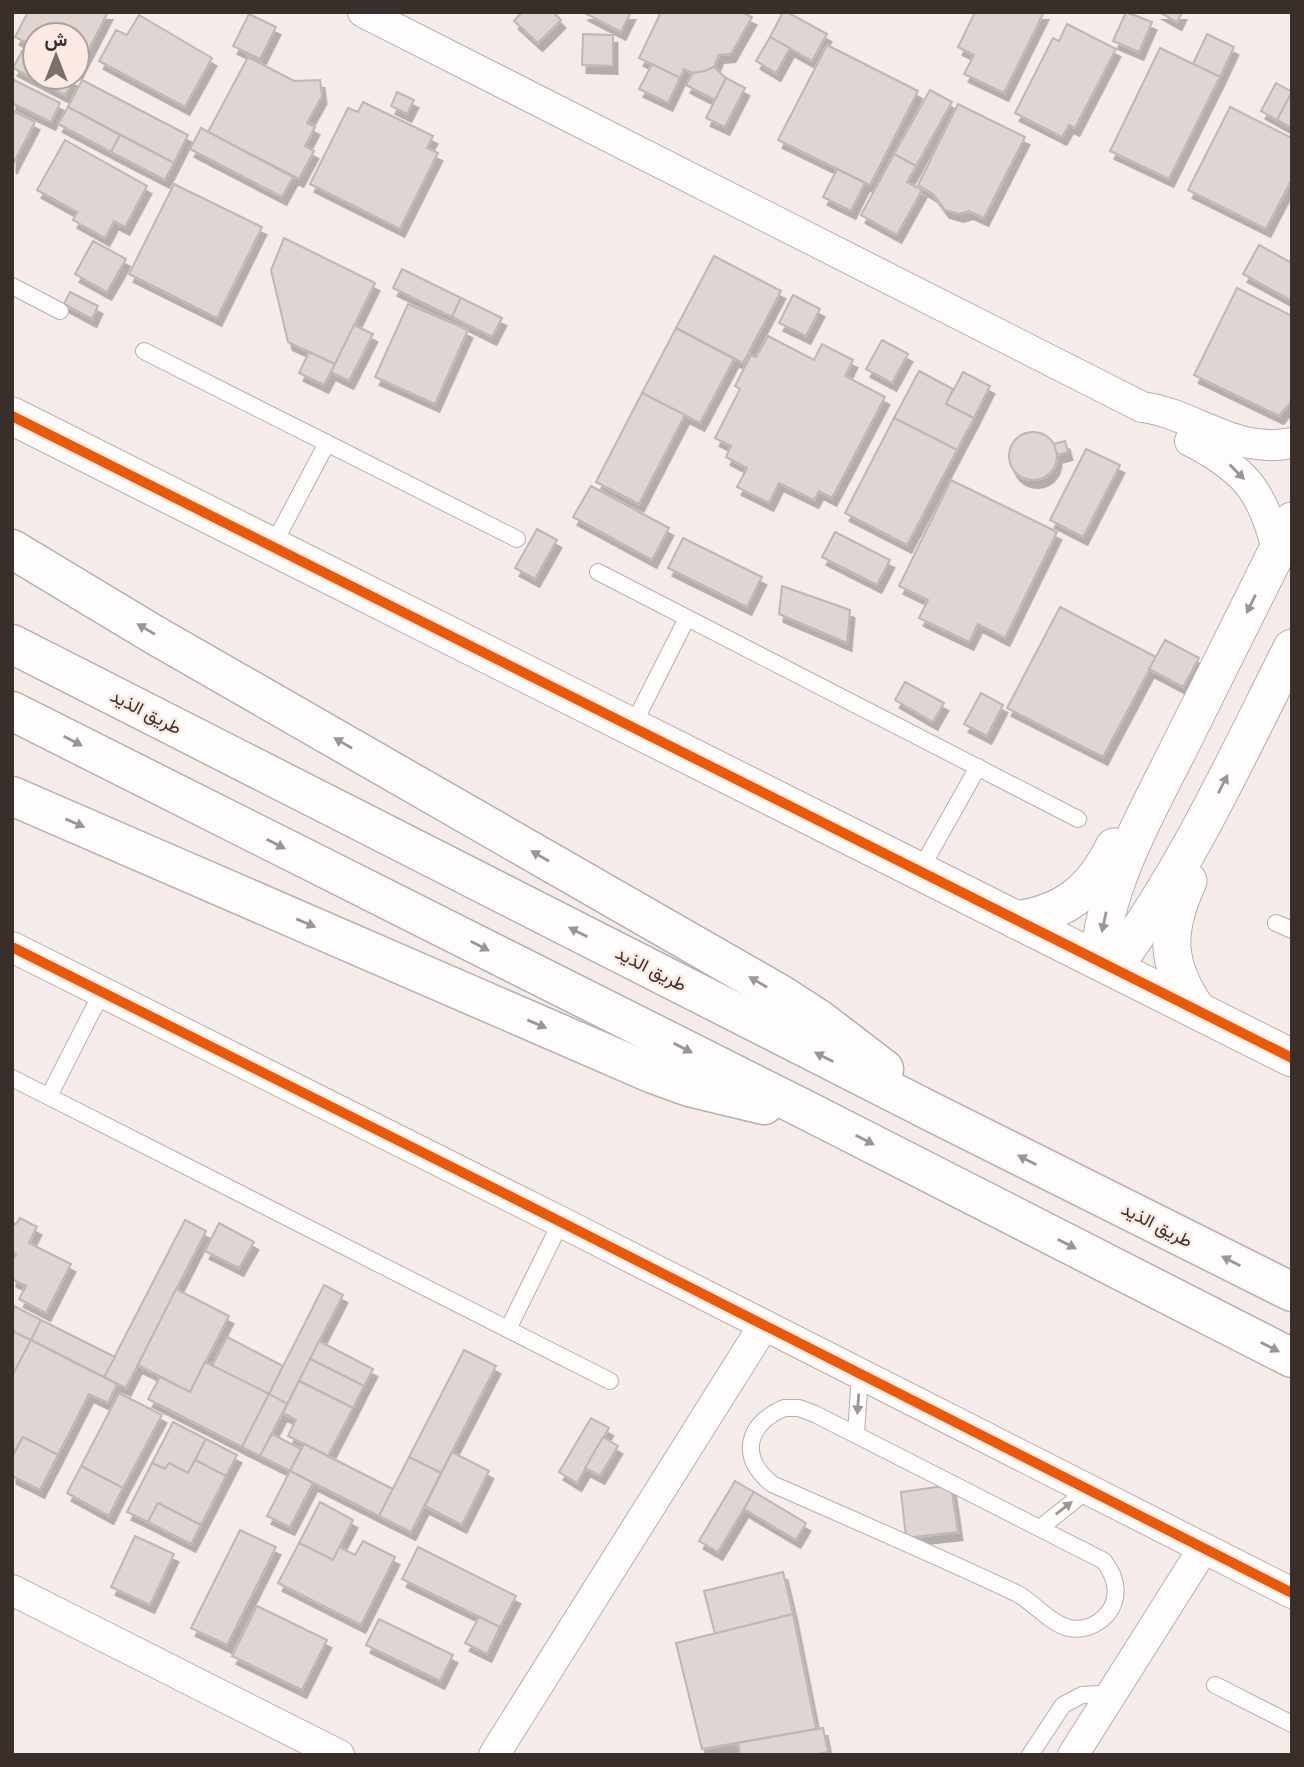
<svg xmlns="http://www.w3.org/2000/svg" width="1304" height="1767" font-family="Lato,Vazirmatn,sans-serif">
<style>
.building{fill:#dfd5d2;stroke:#c0b6b4;stroke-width:2;filter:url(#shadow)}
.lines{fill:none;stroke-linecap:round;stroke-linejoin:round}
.service-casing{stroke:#b8afab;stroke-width:18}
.minor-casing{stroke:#b8afab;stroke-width:32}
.tertiary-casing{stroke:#b8afab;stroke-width:39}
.motorway-casing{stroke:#b8afab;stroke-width:41}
.service{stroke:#fefcfc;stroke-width:16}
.minor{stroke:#fefcfc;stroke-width:30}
.tertiary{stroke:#fefcfc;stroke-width:37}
.motorway{stroke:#fefcfc;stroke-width:38}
.cycleway-casing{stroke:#fbeae3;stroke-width:15}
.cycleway{stroke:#e8590c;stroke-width:10}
.oneway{fill:#9c9592}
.labels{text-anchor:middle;stroke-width:5;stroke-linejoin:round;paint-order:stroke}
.street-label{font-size:18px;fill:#392e29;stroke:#fbeae3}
</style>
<defs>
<filter id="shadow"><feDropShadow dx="4.5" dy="8" stdDeviation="0" flood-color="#0004"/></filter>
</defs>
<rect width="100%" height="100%" fill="#f5ece9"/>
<!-- building -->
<g class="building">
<path d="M 28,12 L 108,12 L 77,72 L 77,35 L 35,35 L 35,47 L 15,37 Z"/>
<path d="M 522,12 L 553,12 L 561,20 L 538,43 L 514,21 Z"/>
<path d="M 583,12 L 631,12 L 621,32 Z"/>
<path d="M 661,12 L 741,12 L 752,17 L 731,54 L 719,55 L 714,67 L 705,71 L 693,73 L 684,69 L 680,78 L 639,58 Z"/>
<path d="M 783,12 L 787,12 L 827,34 L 812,61 L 770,37 Z"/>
<path d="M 975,12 L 1044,12 L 1004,93 L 964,74 L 974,55 L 958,47 Z"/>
<path d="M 1126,12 L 1152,22 L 1139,52 L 1113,41 Z"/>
<path d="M 1159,12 L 1182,12 L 1177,22 Z"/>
<path d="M 249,14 L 276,27 L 260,59 L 233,46 Z"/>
<path d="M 139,15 L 212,58 L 185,107 L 99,61 L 116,30 L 127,35 Z"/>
<path d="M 1067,24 L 1116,49 L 1075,128 L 1069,125 L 1062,137 L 1015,113 L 1053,38 L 1059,41 Z"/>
<path d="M 583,34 L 613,35 L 613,66 L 582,65 Z"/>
<path d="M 1207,34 L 1234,47 L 1220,77 L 1193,64 Z"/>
<path d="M 770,37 L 790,48 L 776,73 L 756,61 Z"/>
<path d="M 827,45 L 918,91 L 870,185 L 778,140 Z"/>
<path d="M 1160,48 L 1220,77 L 1169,179 L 1110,151 Z"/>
<path d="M 22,51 L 35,58 L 35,77 L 74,78 L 65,95 L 13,68 Z"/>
<path d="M 248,57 L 294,81 L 320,80 L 322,96 L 307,123 L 315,127 L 305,146 L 314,151 L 299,179 L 208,132 Z"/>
<path d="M 652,64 L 680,78 L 668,103 L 639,89 Z"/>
<path d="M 714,67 L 726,78 L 715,100 L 686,85 L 693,73 L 705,71 Z"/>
<path d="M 726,78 L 745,88 L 725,127 L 706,118 Z"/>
<path d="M 12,79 L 60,103 L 51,122 L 12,103 Z"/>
<path d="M 82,80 L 188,135 L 174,163 L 68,107 Z"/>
<path d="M 1276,83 L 1292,92 L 1277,120 L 1261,111 Z"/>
<path d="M 930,90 L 952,102 L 916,166 L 894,154 Z"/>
<path d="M 397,92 L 414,100 L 407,114 L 391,106 Z"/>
<path d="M 1292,92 L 1292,128 L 1277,120 Z"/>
<path d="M 363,102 L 433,136 L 427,148 L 438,153 L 400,229 L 310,184 L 348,108 L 358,112 Z"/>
<path d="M 958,104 L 1025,137 L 984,218 L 969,211 L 959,214 L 945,210 L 933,194 L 918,185 Z"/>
<path d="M 68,107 L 120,135 L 111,152 L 58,124 Z"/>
<path d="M 1230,107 L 1292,138 L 1292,179 L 1266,229 L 1188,190 Z"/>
<path d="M 12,110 L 35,122 L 12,166 Z"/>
<path d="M 201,128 L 293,177 L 282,197 L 190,149 Z"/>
<path d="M 120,135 L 174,163 L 165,180 L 111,152 Z"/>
<path d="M 65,140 L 147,186 L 125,227 L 114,221 L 105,238 L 73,220 L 77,212 L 37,190 Z"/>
<path d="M 894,154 L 916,166 L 907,182 L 922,190 L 897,235 L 861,215 Z"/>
<path d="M 837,169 L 865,183 L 851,211 L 823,197 Z"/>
<path d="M 174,184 L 262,227 L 217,318 L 129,274 Z"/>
<path d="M 284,238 L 375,283 L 335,364 L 288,342 L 271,270 Z"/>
<path d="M 93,241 L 126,259 L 107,292 L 75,274 Z"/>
<path d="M 1259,245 L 1292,263 L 1292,301 L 1243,274 Z"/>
<path d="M 714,256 L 781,291 L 743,363 L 676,328 Z"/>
<path d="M 402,269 L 461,298 L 452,317 L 393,288 Z"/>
<path d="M 1237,288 L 1292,316 L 1292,401 L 1279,416 L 1194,375 Z"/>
<path d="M 70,292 L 98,306 L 92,319 L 64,304 Z"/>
<path d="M 793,295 L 820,309 L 806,336 L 779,323 Z"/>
<path d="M 461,298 L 502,318 L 492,337 L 452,317 Z"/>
<path d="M 408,304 L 468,330 L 435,404 L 375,377 Z"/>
<path d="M 354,325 L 373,334 L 349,381 L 331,372 Z"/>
<path d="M 676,328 L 734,359 L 700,423 L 642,393 Z"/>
<path d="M 768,336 L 814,360 L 822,344 L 853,360 L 845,376 L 885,397 L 832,498 L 819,491 L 814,500 L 779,483 L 769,503 L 737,487 L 747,468 L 726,457 L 731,446 L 715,438 L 740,389 L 735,386 L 751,355 L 756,357 Z"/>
<path d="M 882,340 L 908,354 L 892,383 L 866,369 Z"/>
<path d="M 309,352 L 335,364 L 324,385 L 299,373 Z"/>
<path d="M 919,371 L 953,389 L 946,404 L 974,418 L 957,450 L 894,418 Z"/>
<path d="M 963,372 L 990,386 L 974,418 L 946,404 Z"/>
<path d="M 642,393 L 685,415 L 639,504 L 596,482 Z"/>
<path d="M 894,418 L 957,450 L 907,545 L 845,513 Z"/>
<circle cx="1033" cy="456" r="24"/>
<path d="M 1065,441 L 1068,452 L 1057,455 L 1054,444 Z"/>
<path d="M 1086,449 L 1120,465 L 1083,537 L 1050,520 Z"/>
<path d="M 951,480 L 1057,532 L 1005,638 L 978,624 L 969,642 L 919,618 L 928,600 L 899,586 Z"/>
<path d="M 591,486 L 669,528 L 652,560 L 573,517 Z"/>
<path d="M 537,529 L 557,540 L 535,579 L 515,568 Z"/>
<path d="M 835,532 L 890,560 L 877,585 L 822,557 Z"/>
<path d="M 683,538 L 762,577 L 747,607 L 668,568 Z"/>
<path d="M 782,586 L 850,610 L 847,643 L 779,614 Z"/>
<path d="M 1060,607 L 1156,657 L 1103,757 L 1007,708 Z"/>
<path d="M 1165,640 L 1199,658 L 1183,687 L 1149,669 Z"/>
<path d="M 905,682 L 944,703 L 933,722 L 895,700 Z"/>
<path d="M 981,693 L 1003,705 L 987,736 L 964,724 Z"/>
<path d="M 20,1218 L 37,1227 L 29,1243 L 71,1264 L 46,1313 L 19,1299 L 26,1286 L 12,1279 L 12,1261 L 16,1254 L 12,1251 L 12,1223 L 16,1224 Z"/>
<path d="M 185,1220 L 206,1231 L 126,1388 L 104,1377 Z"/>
<path d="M 219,1223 L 254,1242 L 239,1268 L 205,1251 Z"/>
<path d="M 324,1285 L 343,1295 L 287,1404 L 269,1394 Z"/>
<path d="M 176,1289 L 229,1316 L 190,1392 L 138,1365 Z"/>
<path d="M 14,1306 L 41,1320 L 31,1340 L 12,1331 Z"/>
<path d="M 41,1320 L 115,1357 L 104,1377 L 31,1340 Z"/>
<path d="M 12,1331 L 31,1340 L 12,1376 Z"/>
<path d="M 227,1337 L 283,1366 L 269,1394 L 212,1366 Z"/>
<path d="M 31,1340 L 117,1384 L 108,1403 L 89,1394 L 58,1455 L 23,1437 L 12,1455 L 12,1376 Z"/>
<path d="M 319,1341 L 373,1369 L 364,1386 L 310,1359 Z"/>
<path d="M 464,1350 L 496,1366 L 441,1473 L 409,1457 Z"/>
<path d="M 310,1359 L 364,1386 L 353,1408 L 299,1381 Z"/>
<path d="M 205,1362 L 269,1394 L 242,1447 L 148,1399 L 160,1377 L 190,1392 Z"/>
<path d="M 299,1381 L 353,1408 L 328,1456 L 288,1436 L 296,1420 L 283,1413 Z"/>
<path d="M 119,1393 L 162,1415 L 123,1488 L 81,1466 Z"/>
<path d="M 269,1394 L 287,1404 L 260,1456 L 242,1447 Z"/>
<path d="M 591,1418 L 609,1428 L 577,1483 L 559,1472 Z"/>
<path d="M 173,1422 L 206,1439 L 188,1473 L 169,1463 L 165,1469 L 152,1463 Z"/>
<path d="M 272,1434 L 301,1449 L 290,1471 L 260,1456 Z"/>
<path d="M 23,1437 L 58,1455 L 40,1490 L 12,1476 L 12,1457 Z"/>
<path d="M 603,1437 L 618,1446 L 600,1476 L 585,1468 Z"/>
<path d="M 206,1439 L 237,1455 L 226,1476 L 195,1460 Z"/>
<path d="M 304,1444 L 393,1489 L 379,1516 L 290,1471 Z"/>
<path d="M 452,1452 L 489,1471 L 462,1525 L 425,1506 Z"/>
<path d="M 409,1457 L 441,1473 L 411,1532 L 379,1516 Z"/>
<path d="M 195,1460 L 226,1476 L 201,1525 L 158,1503 L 148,1522 L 127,1512 L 152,1463 L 165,1469 L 169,1463 L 188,1473 Z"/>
<path d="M 81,1466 L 123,1488 L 109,1516 L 67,1493 Z"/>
<path d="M 290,1471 L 313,1483 L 290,1527 L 267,1516 Z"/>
<path d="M 735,1481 L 754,1492 L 718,1552 L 699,1541 Z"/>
<path d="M 951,1485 L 958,1532 L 906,1538 L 901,1492 Z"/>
<path d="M 754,1492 L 806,1523 L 796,1540 L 744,1509 Z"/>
<path d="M 320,1502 L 353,1520 L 333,1560 L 299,1543 Z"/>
<path d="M 158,1503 L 201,1525 L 191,1544 L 148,1522 Z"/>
<path d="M 240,1530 L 276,1547 L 227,1645 L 191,1628 Z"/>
<path d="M 135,1536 L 174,1554 L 150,1605 L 111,1587 Z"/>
<path d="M 363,1541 L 395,1557 L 361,1625 L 278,1583 L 299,1543 L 333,1560 L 339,1547 L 355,1555 Z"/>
<path d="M 418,1547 L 516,1596 L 500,1627 L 402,1579 Z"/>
<path d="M 783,1572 L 793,1614 L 715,1634 L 704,1591 Z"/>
<path d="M 257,1606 L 327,1640 L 302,1690 L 232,1656 Z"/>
<path d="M 793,1614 L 816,1729 L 702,1749 L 676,1643 Z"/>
<path d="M 479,1617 L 500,1627 L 487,1654 L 465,1643 Z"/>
<path d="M 379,1619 L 453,1655 L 440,1681 L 366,1645 Z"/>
<path d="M 823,1728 L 828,1752 L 813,1755 L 740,1755 L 738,1743 Z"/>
</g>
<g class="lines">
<defs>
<g id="service">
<path d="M 12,286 L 60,311"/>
<path d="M 144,351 L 517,539"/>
<path d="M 272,547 L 327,443"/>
<path d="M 598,572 L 1078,819"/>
<path d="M 632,727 L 687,618"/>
<path d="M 919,872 L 978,767"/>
<path d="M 1276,923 L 1292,930"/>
<path d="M 12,1078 L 610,1381"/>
<path d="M 49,1096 L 102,992"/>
<path d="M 508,1329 L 561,1222"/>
<path d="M 784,1408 L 799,1408 L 815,1414 L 1104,1561 C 1109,1569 1114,1575 1115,1585 C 1120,1611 1094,1633 1069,1628 C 1049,1623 1034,1602 1016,1593 C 935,1555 854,1520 772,1484 C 739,1457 746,1425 784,1408 Z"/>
<path d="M 856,1434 L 860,1374"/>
<path d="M 1040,1528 L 1089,1489"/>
<path d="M 1215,1685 L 1292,1724"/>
<path d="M 1030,1755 L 1063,1705 L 1082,1695 L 1113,1693"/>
</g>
<g id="minor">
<path d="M 363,12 L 1142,407 C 1195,414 1235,455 1292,443"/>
<path d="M 1190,441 C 1243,468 1264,491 1277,551"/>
<path d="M 12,947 L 561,1222 L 1292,1593"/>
<path d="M 12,1590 L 339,1755"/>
<path d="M 494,1755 L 764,1325"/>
<path d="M 1073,1755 L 1203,1549"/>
</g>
<g id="tertiary">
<path d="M 12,416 L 1292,1058"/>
<path d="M 1188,881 C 1165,931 1165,965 1198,1011"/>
<path d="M 1016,920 C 1065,913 1092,891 1114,847"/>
<path d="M 1099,961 C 1104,884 1148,811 1182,742 C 1219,669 1255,595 1292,521"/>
<path d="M 1113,968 C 1186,869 1237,757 1292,648"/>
</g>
<g id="motorway">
<path d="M 12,549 L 153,634 L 780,994 L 820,1020 L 884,1069"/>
<path d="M 12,644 L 930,1111 L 1292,1292"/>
<path d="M 12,711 L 804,1109 L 1292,1358"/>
<path d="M 12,796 L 653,1074 L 689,1087 L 764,1105"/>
</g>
</defs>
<!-- service casing -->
<use href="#service" class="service-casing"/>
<!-- minor casing -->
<use href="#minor" class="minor-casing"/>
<!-- tertiary casing -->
<use href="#tertiary" class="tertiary-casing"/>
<!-- motorway casing -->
<use href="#motorway" class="motorway-casing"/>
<!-- service -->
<use href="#service" class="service"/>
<!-- minor -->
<use href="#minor" class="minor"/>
<!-- tertiary -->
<use href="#tertiary" class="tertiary"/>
<!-- motorway -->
<use href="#motorway" class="motorway"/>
<defs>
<g id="cycleway">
<path d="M 12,416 L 1292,1058"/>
<path d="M 12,947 L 561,1222 L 1292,1593"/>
</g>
</defs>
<!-- cycleway casing -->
<use href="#cycleway" class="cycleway-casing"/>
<!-- cycleway -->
<use href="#cycleway" class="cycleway"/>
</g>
<!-- one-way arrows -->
<defs><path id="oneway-solid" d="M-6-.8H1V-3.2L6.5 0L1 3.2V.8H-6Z" transform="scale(1.75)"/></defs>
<g class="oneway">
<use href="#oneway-solid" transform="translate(1237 472) rotate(45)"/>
<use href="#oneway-solid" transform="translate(1251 604) rotate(116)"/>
<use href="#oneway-solid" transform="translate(146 629) rotate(-149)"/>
<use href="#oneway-solid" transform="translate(73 741) rotate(27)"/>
<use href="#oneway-solid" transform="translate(343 743) rotate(-150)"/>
<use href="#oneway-solid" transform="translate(1223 784) rotate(-63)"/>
<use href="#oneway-solid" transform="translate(75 823) rotate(23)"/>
<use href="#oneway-solid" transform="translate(276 844) rotate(27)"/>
<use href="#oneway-solid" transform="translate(540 856) rotate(-150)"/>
<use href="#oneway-solid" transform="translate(1104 922) rotate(102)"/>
<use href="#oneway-solid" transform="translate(306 923) rotate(23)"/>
<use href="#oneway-solid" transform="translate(578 932) rotate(-153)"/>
<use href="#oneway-solid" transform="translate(480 946) rotate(27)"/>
<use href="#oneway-solid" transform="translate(758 982) rotate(-150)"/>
<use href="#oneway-solid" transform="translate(537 1024) rotate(23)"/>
<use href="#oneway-solid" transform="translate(683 1048) rotate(27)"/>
<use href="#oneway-solid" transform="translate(824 1057) rotate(-153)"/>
<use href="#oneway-solid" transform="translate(865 1140) rotate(27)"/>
<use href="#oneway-solid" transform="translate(1027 1160) rotate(-153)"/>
<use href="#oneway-solid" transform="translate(1067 1244) rotate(27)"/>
<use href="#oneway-solid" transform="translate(1231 1261) rotate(-153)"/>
<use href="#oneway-solid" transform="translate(1270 1347) rotate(27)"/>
<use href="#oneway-solid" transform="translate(858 1404) rotate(94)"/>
<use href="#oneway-solid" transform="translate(1064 1508) rotate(-38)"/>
</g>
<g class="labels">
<!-- street labels -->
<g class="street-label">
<text transform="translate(146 712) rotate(27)" y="6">طريق الذيد</text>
<text transform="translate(651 969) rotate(27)" y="6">طريق الذيد</text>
<text transform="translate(1157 1225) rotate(27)" y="6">طريق الذيد</text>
</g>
</g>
<!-- border -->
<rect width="1304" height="1767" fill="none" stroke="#392e29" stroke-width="28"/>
<!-- north arrow -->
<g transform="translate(56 56)"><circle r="33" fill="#fbeae3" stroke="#ad9f99" stroke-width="2"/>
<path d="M0-5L12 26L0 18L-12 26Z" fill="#7b706c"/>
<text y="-10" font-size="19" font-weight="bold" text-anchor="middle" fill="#392e29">ش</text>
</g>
</svg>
